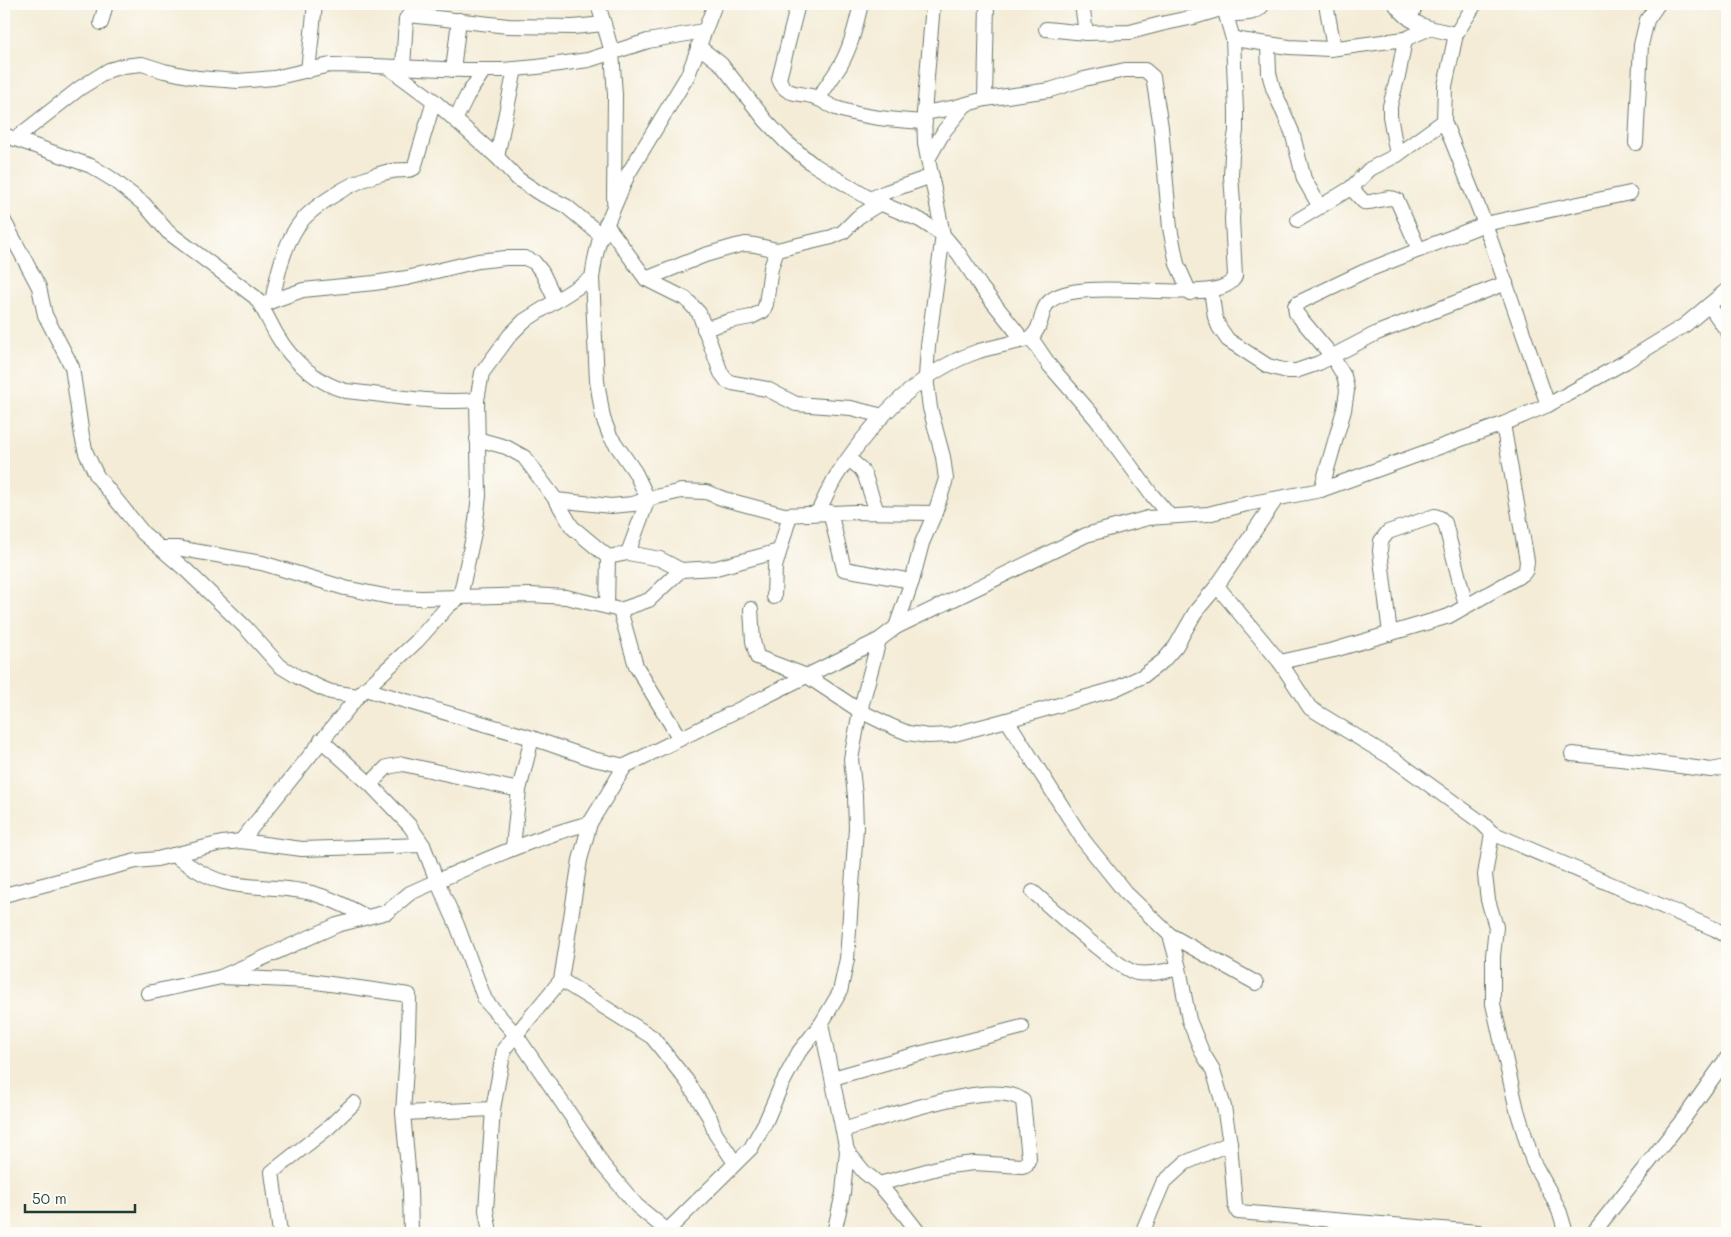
<svg xmlns="http://www.w3.org/2000/svg" width="1731" height="1237" font-family="Mali,sans-serif">
<style>
.lines{fill:none;stroke-linecap:round;stroke-linejoin:round}
.street-casing{stroke:#6a7a6d;stroke-width:16}
.street{stroke:#fff;stroke-width:14}
</style>
<rect width="100%" height="100%" fill="#fdfcf7"/>
<filter id="ink" filterUnits="userSpaceOnUse"><feTurbulence type="fractalNoise" baseFrequency=".02" numOctaves="2"/><feDisplacementMap in="SourceGraphic" scale="10" xChannelSelector="R" yChannelSelector="G"/><feConvolveMatrix kernelMatrix="1 2 1 2 8 2 1 2 1" color-interpolation-filters="sRGB"/></filter>
<filter id="wash" filterUnits="userSpaceOnUse"><feTurbulence type="fractalNoise" baseFrequency=".0096" numOctaves="4" result="noise"/><feDisplacementMap in="SourceGraphic" scale="20" xChannelSelector="R" yChannelSelector="G"/><feGaussianBlur stdDeviation="1.12" result="paint"/><feColorMatrix in="noise" values="0 0 0 0 0 0 0 0 0 0 0 0 0 0 0 0 0 1.4 0 .05"/><feComposite in="paint" operator="in"/></filter>
<g filter="url(#wash)">
<rect width="100%" height="100%" fill="#f4ecd7"/>
</g>
<g filter="url(#ink)">
<g class="lines">
<defs>
<g id="street">
<path d="M 598,4 L 612,52 L 615,95 L 614,201"/>
<path d="M 798,4 L 779,79 C 785,97 801,92 815,97 C 822,100 828,105 836,108 C 864,118 895,120 925,122"/>
<path d="M 1082,4 L 1086,33"/>
<path d="M 1326,4 L 1334,48"/>
<path d="M 1395,4 C 1411,26 1431,29 1456,34"/>
<path d="M 1475,4 L 1456,34 L 1445,86 L 1444,121 L 1485,224 L 1548,405"/>
<path d="M 1410,19 L 1416,4"/>
<path d="M 101,23 L 106,4"/>
<path d="M 1046,29 L 1086,33 L 1130,32 L 1161,24 L 1194,17 L 1224,8"/>
<path d="M 1233,39 L 1289,47 L 1330,49 L 1405,39 L 1428,29"/>
<path d="M 1268,45 L 1269,73 L 1273,88 L 1292,132 L 1304,179 L 1320,207"/>
<path d="M 698,46 L 721,64 L 766,121 L 786,142 L 811,163 L 870,199 L 920,220 L 943,235 L 959,254 L 981,287 L 1023,340"/>
<path d="M 388,67 L 434,101 L 497,157 L 518,179 L 539,193 L 566,206 L 602,236"/>
<path d="M 403,67 L 406,19 L 409,15 L 508,26 L 573,27 L 604,24"/>
<path d="M 453,70 L 459,20"/>
<path d="M 308,71 L 315,4"/>
<path d="M 818,99 C 825,88 833,77 840,66 C 851,47 856,25 861,4"/>
<path d="M 985,99 L 987,4"/>
<path d="M 924,113 L 952,108 L 985,99 L 1050,90 L 1084,79 L 1125,70 L 1145,70 L 1153,77 L 1161,127 L 1170,228 L 1177,264 L 1190,293"/>
<path d="M 455,120 L 467,96 L 484,70"/>
<path d="M 4,135 L 91,166 L 112,179 L 144,204 L 168,232 L 255,297 C 265,310 270,324 278,337 C 292,361 319,384 346,391 C 391,395 430,404 477,400"/>
<path d="M 15,139 L 80,88 L 109,70 L 123,66 L 142,64 L 164,71 L 198,78 L 238,81 L 274,78 L 330,65 L 374,66 L 465,70 L 503,70 L 537,67 L 588,60 L 648,41 L 703,31"/>
<path d="M 1636,143 L 1641,45 L 1647,20 L 1658,4"/>
<path d="M 1397,155 L 1390,116 L 1390,106 L 1399,72 L 1405,39"/>
<path d="M 497,157 L 515,69"/>
<path d="M 928,159 L 944,131 L 965,105"/>
<path d="M 1351,188 L 1364,202 C 1376,204 1386,194 1397,200 L 1419,250"/>
<path d="M 870,199 L 886,192 L 932,176"/>
<path d="M 1298,220 L 1351,188 L 1370,169 L 1397,155 L 1444,121"/>
<path d="M 4,221 L 39,287 L 45,315 L 72,367 L 82,436 L 86,453 L 97,476 L 143,533 L 187,571 L 245,627 L 280,666 L 298,677 L 321,688 L 331,692 L 358,696"/>
<path d="M 606,224 L 646,279 L 686,299 L 699,313 L 721,373 L 727,381 L 733,383 L 767,389 L 796,404 L 851,408 L 883,416"/>
<path d="M 592,278 L 597,381 L 603,418 L 610,436 L 635,472 L 648,499 L 628,553 L 660,559 L 681,570 L 716,568 L 779,551"/>
<path d="M 646,279 L 705,255 L 736,246 L 745,244 L 755,245 L 777,250 L 832,237 L 843,232 L 858,217 L 879,204"/>
<path d="M 1211,290 L 1215,317 L 1219,327 L 1228,340 L 1268,366 L 1287,371 L 1296,371 L 1319,363 L 1377,333 L 1506,283"/>
<path d="M 272,301 C 277,277 283,248 297,227 C 310,207 351,183 373,176 C 379,174 386,172 392,171 C 399,169 408,172 414,168 L 434,101"/>
<path d="M 261,305 L 303,290 L 374,283 L 407,278 L 478,261 L 506,258 L 525,258 L 534,262 L 542,272 L 556,301"/>
<path d="M 1709,305 L 1727,331"/>
<path d="M 704,329 L 730,321 L 751,317 L 763,311 L 766,304 L 771,268 L 777,250"/>
<path d="M 1031,338 L 1050,366 L 1097,420 L 1151,494 L 1169,515"/>
<path d="M 477,439 L 506,447 L 524,457 L 556,500 L 572,527 L 608,557 L 628,553"/>
<path d="M 849,459 L 861,469 L 865,476 L 877,512"/>
<path d="M 1321,490 L 1344,410 L 1347,391 L 1346,384 L 1344,376 L 1332,356 L 1296,313 L 1295,306 L 1298,303 L 1363,272 L 1485,224 L 1630,193"/>
<path d="M 556,500 L 611,506 L 633,504 L 648,499 L 681,491 L 706,492 L 724,499 L 784,515 L 855,512 L 935,513"/>
<path d="M 818,512 C 824,500 830,486 837,475 C 872,421 917,372 979,351 C 996,346 1014,343 1031,338 C 1034,334 1038,330 1039,325 C 1043,317 1042,307 1050,301 C 1083,272 1223,311 1235,276 L 1232,219 L 1233,203 L 1231,176 L 1232,155 L 1236,131 L 1236,111 L 1233,39 L 1226,15 C 1238,13 1257,16 1263,4"/>
<path d="M 830,512 L 844,569 L 912,581"/>
<path d="M 162,548 L 177,548 L 262,563 L 345,588 L 390,597 L 422,598 L 531,595 L 566,597 L 620,610 L 649,600 L 681,570"/>
<path d="M 1217,586 L 1280,662 L 1310,708 L 1395,760 L 1482,823 L 1492,833 L 1715,929 L 1727,936"/>
<path d="M 774,597 L 775,567 L 790,515"/>
<path d="M 607,606 L 608,557"/>
<path d="M 751,609 L 753,641 L 757,657 L 807,676 L 860,711 L 893,727 L 908,733 L 928,736 L 951,735 L 1007,720 L 1115,689 L 1143,676 L 1163,661 L 1176,646 L 1196,611 L 1217,586 L 1276,499"/>
<path d="M 620,610 L 636,666 L 680,739"/>
<path d="M 896,627 L 912,581 L 922,543 L 935,513 L 946,479 L 943,457 L 930,408 L 926,377 L 928,346 L 943,235 L 925,144 L 924,113 L 933,4"/>
<path d="M 1390,634 L 1380,551 L 1381,541 L 1388,532 L 1435,516 L 1440,518 L 1445,523 L 1466,606"/>
<path d="M 1280,662 L 1334,650 L 1449,616 L 1523,574 L 1526,570 L 1527,561 L 1503,424"/>
<path d="M 365,689 L 532,738 L 593,759 L 625,766 L 879,640 L 896,627 L 1086,535 L 1148,518 L 1208,514 L 1247,504 L 1321,490 L 1503,424 L 1548,405 L 1625,362 L 1685,325 L 1727,290"/>
<path d="M 1007,720 L 1084,841 L 1125,892 L 1170,935 L 1256,983"/>
<path d="M 321,740 L 370,784 L 410,826 L 423,845 L 437,881 C 487,859 536,837 590,823"/>
<path d="M 1572,754 L 1649,762 L 1711,770 L 1727,767"/>
<path d="M 370,784 L 387,767 L 403,764 L 519,790"/>
<path d="M 1492,833 L 1485,875 L 1488,900 L 1496,927 L 1493,956 L 1493,1004 L 1517,1110 L 1533,1162 L 1552,1196 L 1560,1213 L 1566,1233"/>
<path d="M 241,841 L 358,696 L 417,641 L 448,606 L 460,597 L 475,528 L 479,496 L 477,400 L 482,373 L 510,335 L 524,321 L 592,278 L 595,259 L 599,242 L 628,174 L 688,75 L 715,4"/>
<path d="M 513,847 L 519,790 L 532,738"/>
<path d="M 173,855 C 189,865 205,877 224,882 C 253,890 285,885 315,894 C 333,899 350,908 367,917"/>
<path d="M 1033,892 C 1052,908 1118,970 1137,973 C 1151,975 1165,971 1179,968"/>
<path d="M 4,895 L 136,861 L 157,859 L 222,843 L 241,841 L 302,849 L 423,845"/>
<path d="M 1170,935 L 1179,968 L 1189,1020 L 1202,1052 L 1213,1070 L 1224,1107 L 1230,1143 L 1235,1205 L 1238,1212 L 1478,1232"/>
<path d="M 221,977 L 337,925 L 387,912 L 410,893 L 437,881 L 457,925 L 485,1000 L 516,1035 L 591,1145 L 602,1164 L 637,1206 L 670,1233"/>
<path d="M 561,980 L 652,1037 L 687,1081 L 710,1118 L 715,1133 L 735,1163"/>
<path d="M 148,993 L 221,977 L 309,981 L 409,995 L 408,1037 L 403,1113 L 410,1191 L 411,1233"/>
<path d="M 821,1024 L 847,1151 L 843,1193 L 834,1233"/>
<path d="M 833,1078 L 903,1058 L 1022,1027"/>
<path d="M 403,1113 L 493,1109"/>
<path d="M 843,1130 C 877,1120 997,1076 1023,1101 L 1029,1158 L 1026,1165 L 1022,1166 L 974,1163 L 941,1167 L 879,1184"/>
<path d="M 847,1151 L 864,1172 L 879,1184 L 905,1215 L 919,1233"/>
<path d="M 667,1231 L 751,1148 L 766,1121 L 781,1086 L 799,1052 L 821,1024 L 840,992 L 847,959 L 856,828 L 855,796 L 851,759 L 860,711 L 879,640"/>
<path d="M 280,1233 L 272,1172 L 328,1128 L 354,1103"/>
<path d="M 490,1233 L 486,1210 L 493,1109 L 504,1049 L 561,980 L 580,860 L 590,823 L 625,766"/>
<path d="M 1142,1233 L 1163,1183 L 1185,1163 L 1230,1143"/>
<path d="M 1593,1233 L 1684,1118 L 1727,1058"/>
</g>
</defs>
<!-- street casing -->
<use href="#street" class="street-casing"/>
<!-- street -->
<use href="#street" class="street"/>
</g>
</g>
<!-- margin -->
<rect width="1731" height="1237" fill="none" stroke="#fdfcf7" stroke-width="20"/>
<!-- scale -->
<path d="M25 1204v8h110v-8" fill="none" stroke="#1f3d34" stroke-width="2.5"/>
<text x="32" y="1204" font-size="15" fill="#1f3d34" stroke="#fdfcf7" stroke-width="4" paint-order="stroke">50 m</text>
</svg>
